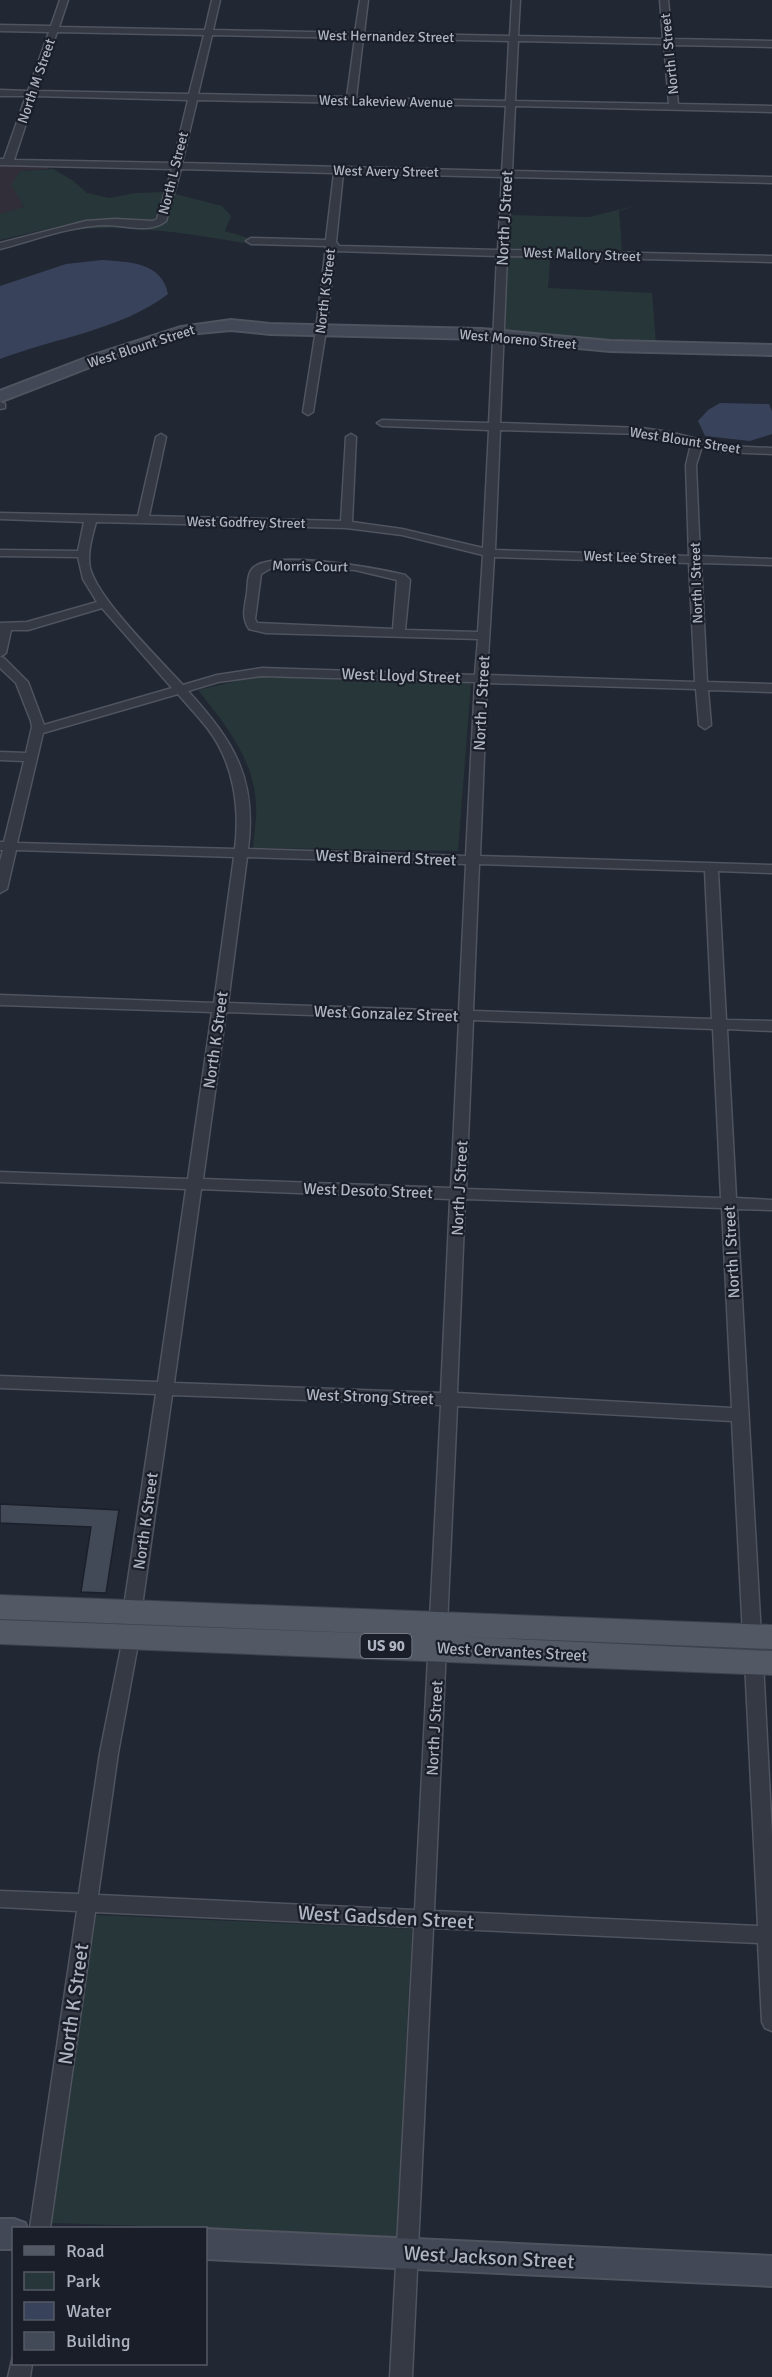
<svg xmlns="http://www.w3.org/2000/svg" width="772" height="2377" font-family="Signika,sans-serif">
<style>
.medical{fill:#312e39}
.green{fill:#273638}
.water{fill:#38435b}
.building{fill:#434a57;stroke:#1c202a;stroke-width:1.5}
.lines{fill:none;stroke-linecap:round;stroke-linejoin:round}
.street-casing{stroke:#4f545f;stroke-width:3}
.secondary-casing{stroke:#4f545f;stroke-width:4}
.primary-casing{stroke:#3e424d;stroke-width:2}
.street{fill:#343944;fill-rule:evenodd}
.secondary{fill:#434856;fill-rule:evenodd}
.primary{fill:#525864;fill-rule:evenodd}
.labels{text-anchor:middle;stroke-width:4.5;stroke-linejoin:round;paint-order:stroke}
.far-street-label{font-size:14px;fill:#aeb4c1;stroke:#1a1e28}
.shield{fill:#1a1e28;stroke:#828793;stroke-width:1.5}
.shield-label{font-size:15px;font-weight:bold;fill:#aeb4c1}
.street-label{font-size:16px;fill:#aeb4c1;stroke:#1a1e28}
.near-street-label{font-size:20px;fill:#aeb4c1;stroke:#1a1e28}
</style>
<rect width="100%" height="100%" fill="#212733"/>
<!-- medical -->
<path class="medical" d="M 0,165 L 49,166 L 48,169 L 20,171 L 21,201 L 24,208 L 0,214 Z"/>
<!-- green -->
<g class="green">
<path d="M 53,169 L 72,180 L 87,193 L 109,198 L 136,193 L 165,192 L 157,217 L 152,222 L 113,219 L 81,221 L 0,240 L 0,214 L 24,207 L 11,185 L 20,171 Z"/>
<path d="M 175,194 L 222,206 L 231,216 L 225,231 L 248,238 L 243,243 C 182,232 122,224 61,231 L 98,225 L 157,227 L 166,221 Z"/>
<path d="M 638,205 L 619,211 L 622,250 L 551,249 L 548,288 L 652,293 L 656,343 L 599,343 L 508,331 L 503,327 L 510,215 L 589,217 Z"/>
<path d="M 254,677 L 471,683 L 458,851 L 253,848 C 254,834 257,819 256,806 C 255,760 225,724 198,690 Z"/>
<path d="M 96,1915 L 412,1929 L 396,2240 L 206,2231 L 206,2228 L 52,2223 Z"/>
</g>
<!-- water -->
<g class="water">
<path d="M 102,260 C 129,262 162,262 168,294 C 121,330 55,338 0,359 L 0,286 L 66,264 Z"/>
<path d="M 720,403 L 769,404 L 772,411 L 772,434 L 750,441 L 705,436 L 698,421 L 708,410 Z"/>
</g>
<!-- building -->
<path class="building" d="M 0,1504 L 119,1510 L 106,1593 L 81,1592 L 91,1527 L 0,1523 Z"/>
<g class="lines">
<defs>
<g id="street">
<path d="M 60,0 L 68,0 L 59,27 L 205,30 L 212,0 L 220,0 L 213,30 L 355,33 L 360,0 L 368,0 L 364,33 L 510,36 L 512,0 L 520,0 L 518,36 L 663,39 L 660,0 L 668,0 L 672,39 L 772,41 L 772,47 L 672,45 L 678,104 L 772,106 L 772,112 L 515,106 L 512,171 L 772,177 L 772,183 L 511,177 L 508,250 L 772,256 L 772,262 L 507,256 L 500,423 L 642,428 L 669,432 L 725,446 L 772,448 L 772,454 L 725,452 L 702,446 L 696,465 L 700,556 L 772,559 L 772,565 L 701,563 L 707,682 L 772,684 L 772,692 L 708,690 L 711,725 L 705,729 L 699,725 L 696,689 L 487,683 L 480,856 L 772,865 L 772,873 L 718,871 L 726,1020 L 772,1021 L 772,1031 L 727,1029 L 736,1198 L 772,1200 L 772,1210 L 737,1209 L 761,1636 L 758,1641 L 752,1643 L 746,1641 L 743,1636 L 732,1421 L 457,1406 L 434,1911 L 758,1926 L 745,1662 L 748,1657 L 754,1655 L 760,1657 L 763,1662 L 772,1836 L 772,2031 L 765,2028 L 762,2022 L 758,1943 L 433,1928 L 412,2377 L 390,2377 L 414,1927 L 95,1912 L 50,2228 L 30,2228 L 77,1911 L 0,1907 L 0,1891 L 79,1894 L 100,1753 L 124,1633 L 130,1631 L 136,1633 L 139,1638 L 118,1753 L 98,1895 L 415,1910 L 441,1405 L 172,1395 L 141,1613 L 138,1618 L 132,1620 L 126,1618 L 123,1613 L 156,1394 L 0,1388 L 0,1376 L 158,1382 L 186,1189 L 0,1182 L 0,1172 L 188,1179 L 212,1012 L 0,1005 L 0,995 L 214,1003 L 234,857 L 16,850 L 7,889 L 0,893 L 0,861 L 3,850 L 0,850 L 0,842 L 4,842 L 24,761 L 0,760 L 0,752 L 26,753 L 32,727 L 31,721 L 16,683 L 0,668 L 0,657 L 4,658 L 28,682 L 44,725 L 172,688 L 102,608 L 28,630 L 11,630 L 6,653 L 0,657 L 0,623 L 27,622 L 97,602 L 83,579 L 78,557 L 0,556 L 0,550 L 78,551 L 84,522 L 0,519 L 0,513 L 138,516 L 156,437 L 161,434 L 166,437 L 149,516 L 341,521 L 346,437 L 351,434 L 356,437 L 352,522 L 402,529 L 483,548 L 489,430 L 382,426 L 377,423 L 382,420 L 489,423 L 497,256 L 335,251 L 326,330 L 313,412 L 308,415 L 303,412 L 316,330 L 326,246 L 251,244 L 246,241 L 251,238 L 326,240 L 334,173 L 181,169 L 166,221 C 150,234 125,225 106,225 C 69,226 35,240 0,249 L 0,243 L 86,221 L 115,219 L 153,221 L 157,219 L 172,169 L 0,165 L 0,159 L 4,159 L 26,96 L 0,96 L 0,90 L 28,91 L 49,32 L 0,31 L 0,25 L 51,26 ZM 57,32 L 204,35 L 189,94 L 37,91 ZM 212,35 L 355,38 L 347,97 L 198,94 ZM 363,38 L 509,41 L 506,101 L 356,98 ZM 518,41 L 664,44 L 669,104 L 515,101 ZM 35,96 L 188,100 L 173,163 L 14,160 ZM 197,100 L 506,106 L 502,171 L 182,163 ZM 343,173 L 502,177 L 498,250 L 339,246 L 336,242 ZM 500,430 L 642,434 L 691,444 L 686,465 L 689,556 L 495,550 ZM 96,522 L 346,528 L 402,535 L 483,555 L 478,632 L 405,630 L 410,580 L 405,575 C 377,568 276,550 254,567 C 247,573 248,584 247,593 C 245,606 241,617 249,629 L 266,633 L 478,639 L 475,675 L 262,668 L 217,675 L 183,685 C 159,659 98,599 90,568 C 87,553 92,537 96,522 ZM 494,557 L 689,563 L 695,682 L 487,675 ZM 273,567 L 355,570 L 397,580 L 393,629 L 257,623 L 255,619 L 261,574 ZM 262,676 L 475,682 L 466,856 L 248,849 C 257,778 234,742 188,691 L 218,682 ZM 178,694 C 188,706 199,717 208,729 C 234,763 240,808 235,849 L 17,843 L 43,733 ZM 247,857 L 466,864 L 459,1011 L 228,1003 ZM 479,864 L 705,871 L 712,1019 L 473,1011 ZM 226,1012 L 459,1020 L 451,1188 L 203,1179 ZM 473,1020 L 713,1029 L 721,1198 L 466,1189 ZM 201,1189 L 450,1199 L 441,1393 L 174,1383 ZM 465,1199 L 722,1208 L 732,1408 L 457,1393 Z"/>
<path d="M 0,402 L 5,404 L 5,408 L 0,409 Z"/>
<path d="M 13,2356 L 14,2364 L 32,2364 L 30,2377 L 8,2377 Z"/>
</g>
<g id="secondary">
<path d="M 231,320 L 270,324 L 482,329 L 610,341 L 772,345 L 772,355 L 610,351 L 482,339 L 270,334 L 231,330 L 188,334 L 103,362 L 0,402 L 0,391 L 91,356 L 181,327 Z"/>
<path d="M 0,2219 L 14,2219 L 25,2223 L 27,2228 L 14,2228 L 14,2249 L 0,2249 Z"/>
<path d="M 206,2229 L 772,2256 L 772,2286 L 206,2259 Z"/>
</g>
<path id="primary" d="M 0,1595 L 772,1625 L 772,1649 L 450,1636 L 772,1651 L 772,1675 L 0,1644 L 0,1620 L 416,1635 L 0,1619 Z"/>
</defs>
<!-- street casing -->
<use href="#street" class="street-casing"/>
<!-- secondary casing -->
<use href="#secondary" class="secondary-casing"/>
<!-- primary casing -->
<use href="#primary" class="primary-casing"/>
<!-- street -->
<use href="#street" class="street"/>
<!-- secondary -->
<use href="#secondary" class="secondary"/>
<!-- primary -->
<use href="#primary" class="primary"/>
</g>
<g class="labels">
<!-- far-street labels -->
<g class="far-street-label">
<text transform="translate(386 36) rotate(1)" y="5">West Hernandez Street</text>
<text transform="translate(669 54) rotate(-96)" y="5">North I Street</text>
<text transform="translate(36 81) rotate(-71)" y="5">North M Street</text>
<text transform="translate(386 101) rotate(1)" y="5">West Lakeview Avenue</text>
<text transform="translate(386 171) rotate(1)" y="5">West Avery Street</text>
<text transform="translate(173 173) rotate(-76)" y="5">North L Street</text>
<text transform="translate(582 254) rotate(2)" y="5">West Mallory Street</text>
<text transform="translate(325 291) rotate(-83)" y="5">North K Street</text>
<text transform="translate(518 339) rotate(5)" y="5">West Moreno Street</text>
<text transform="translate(141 346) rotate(-18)" y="5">West Blount Street</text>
<text transform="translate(685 440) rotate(9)" y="5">West Blount Street</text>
<text transform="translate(246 522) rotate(1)" y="5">West Godfrey Street</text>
<text transform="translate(630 557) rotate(2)" y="5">West Lee Street</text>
<text transform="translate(310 566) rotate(1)" y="5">Morris Court</text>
<text transform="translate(696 583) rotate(-92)" y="5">North I Street</text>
</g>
<!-- shield labels -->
<rect class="shield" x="360.5" y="1634" width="51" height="24" rx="4.5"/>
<g class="shield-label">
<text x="386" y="1651">US 90</text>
</g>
<!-- street labels -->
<g class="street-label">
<text transform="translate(504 218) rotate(-87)" y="6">North J Street</text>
<text transform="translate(401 675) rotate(2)" y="6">West Lloyd Street</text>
<text transform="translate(481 703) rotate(-87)" y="6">North J Street</text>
<text transform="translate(386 857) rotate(2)" y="6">West Brainerd Street</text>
<text transform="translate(386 1013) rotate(2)" y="6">West Gonzalez Street</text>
<text transform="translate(215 1040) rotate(-82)" y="6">North K Street</text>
<text transform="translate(459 1188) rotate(-87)" y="6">North J Street</text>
<text transform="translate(368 1190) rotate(2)" y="6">West Desoto Street</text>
<text transform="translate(731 1252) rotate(-93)" y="6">North I Street</text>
<text transform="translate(370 1396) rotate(2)" y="6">West Strong Street</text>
<text transform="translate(145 1521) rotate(-82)" y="6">North K Street</text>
<text transform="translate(512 1651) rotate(3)" y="6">West Cervantes Street</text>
<text transform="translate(434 1728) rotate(-87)" y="6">North J Street</text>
</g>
<!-- near-street labels -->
<g class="near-street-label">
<text transform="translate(386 1917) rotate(3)" y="7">West Gadsden Street</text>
<text transform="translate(73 2004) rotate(-82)" y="7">North K Street</text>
<text transform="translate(489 2257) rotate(3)" y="7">West Jackson Street</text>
</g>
</g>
<!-- legend -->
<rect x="12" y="2227" width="195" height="138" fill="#1a1e28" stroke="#555a65" stroke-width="1.5"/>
<rect x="24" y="2246" width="30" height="9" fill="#525864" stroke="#555a65" stroke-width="1.5"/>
<text x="66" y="2257" font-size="18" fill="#aeb4c1">Road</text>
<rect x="24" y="2272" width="30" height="18" fill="#273638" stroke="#555a65" stroke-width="1.5"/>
<text x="66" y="2287" font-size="18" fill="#aeb4c1">Park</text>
<rect x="24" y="2302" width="30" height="18" fill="#38435b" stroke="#555a65" stroke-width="1.5"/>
<text x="66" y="2317" font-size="18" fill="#aeb4c1">Water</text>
<rect x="24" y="2332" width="30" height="18" fill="#434a57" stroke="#555a65" stroke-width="1.5"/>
<text x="66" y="2347" font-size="18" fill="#aeb4c1">Building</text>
</svg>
